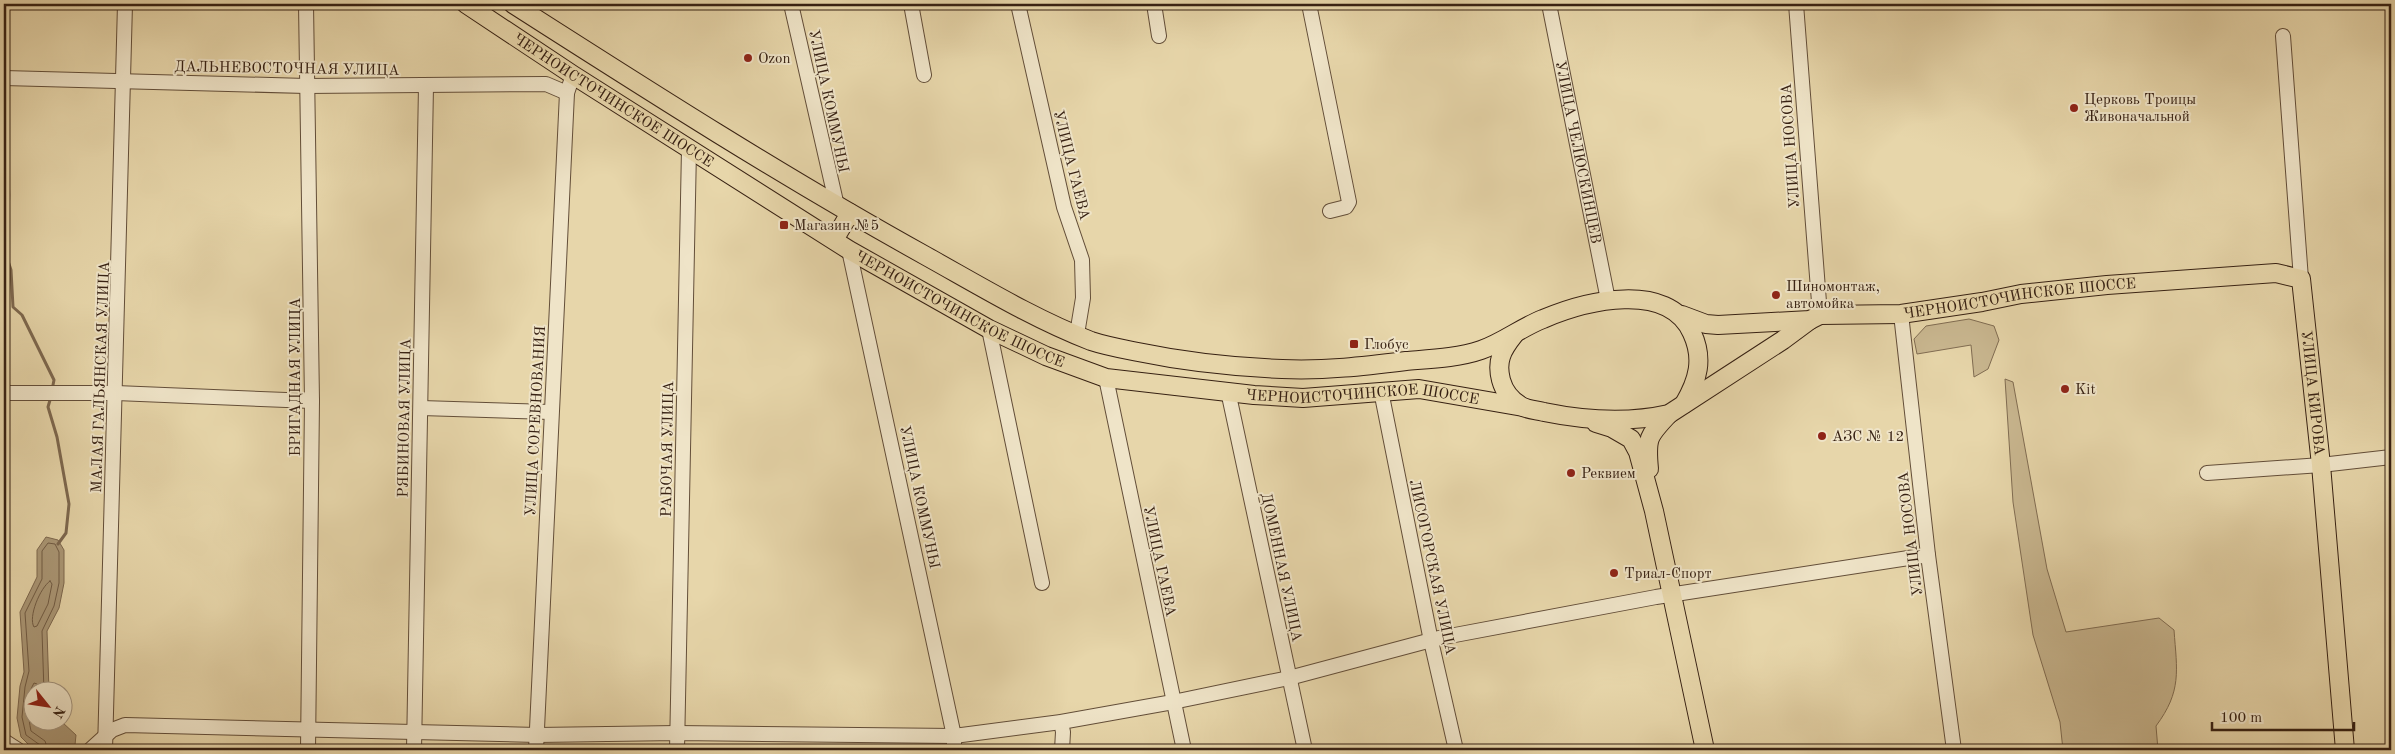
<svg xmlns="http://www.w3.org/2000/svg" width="2395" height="754" font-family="'Old Standard TT',serif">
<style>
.green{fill:#c9b790;stroke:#806c52}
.water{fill:#ab9877;stroke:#7d684f}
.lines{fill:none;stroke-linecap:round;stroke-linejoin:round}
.shore{stroke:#715c45;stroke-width:1}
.stream{stroke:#7d684f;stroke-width:3}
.minor-casing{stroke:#634e39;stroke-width:16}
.major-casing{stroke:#372113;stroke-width:20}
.minor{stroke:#efe4c8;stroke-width:14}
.major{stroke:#e7d6aa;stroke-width:18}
.poi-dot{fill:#8f2418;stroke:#efe4c8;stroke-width:2}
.labels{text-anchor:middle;stroke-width:4;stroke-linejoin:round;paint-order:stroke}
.poi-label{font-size:15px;fill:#372113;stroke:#efe4c8;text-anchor:start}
.street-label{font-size:15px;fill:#372113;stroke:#efe4c8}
</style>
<rect width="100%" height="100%" fill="#e7d6aa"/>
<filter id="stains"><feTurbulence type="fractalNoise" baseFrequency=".004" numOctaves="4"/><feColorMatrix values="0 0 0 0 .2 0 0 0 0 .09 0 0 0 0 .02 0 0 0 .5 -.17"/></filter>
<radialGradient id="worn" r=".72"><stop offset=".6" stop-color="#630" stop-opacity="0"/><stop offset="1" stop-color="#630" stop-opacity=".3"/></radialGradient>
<!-- green -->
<g class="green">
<path d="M 1969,319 L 1994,326 L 1999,340 L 1988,369 L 1974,377 L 1971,345 L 1917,354 L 1914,339 L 1926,326 Z"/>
<path d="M 2005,379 L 2013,382 L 2047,569 L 2066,632 L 2159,618 L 2174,630 C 2177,671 2182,691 2156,726 L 2158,750 L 2063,750 L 2060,722 L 2033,635 L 2013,502 Z"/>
</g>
<!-- water -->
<path class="water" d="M 46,537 L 58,540 L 64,550 L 64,583 L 59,608 L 47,631 L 49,691 L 32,692 L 32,722 L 62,722 L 76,735 L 75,745 L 66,750 L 41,750 L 29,745 L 21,737 L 17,718 L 20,686 L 24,672 L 20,612 L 37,577 L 37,550 Z"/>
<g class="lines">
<!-- shore -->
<g class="shore">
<path d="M 50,581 L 52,584 L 48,604 L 37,626 L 34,627 C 28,617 40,588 50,581 Z"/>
<path d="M 37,692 L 37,684 L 34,683 C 26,695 28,717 31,731 L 45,741 L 48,750"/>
<path d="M 41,750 L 40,745 L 26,735 L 22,717 L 25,687 L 29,671 L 25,613 L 42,579 L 42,551 L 48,543 L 55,544 L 59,552 L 59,583 L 54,606 L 42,631 L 44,692"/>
</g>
<!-- stream -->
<g class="stream">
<path d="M 4,153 C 11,183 10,210 4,240"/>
<path d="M 4,249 L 11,270 L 13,307 L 22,315 L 54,380 L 53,385"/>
<path d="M 50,400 L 48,407 L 57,437 L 69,504 L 66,533 L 58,544"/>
</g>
<defs>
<g id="minor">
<path d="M 306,4 L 312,401 L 308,750"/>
<path d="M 791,4 L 837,206"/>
<path d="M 911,4 L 924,75"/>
<path d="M 1018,4 L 1064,207 L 1082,260 L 1083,298 L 1077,334"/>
<path d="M 1154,4 L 1159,36"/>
<path d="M 1309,4 L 1349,202 L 1346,207 L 1330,211"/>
<path id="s1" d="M 1549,4 L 1608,300"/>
<path d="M 1796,4 L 1820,315"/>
<path d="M 2283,36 L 2301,279"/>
<path d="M 4,78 L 306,86 L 546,84 L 567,93"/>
<path d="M 849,250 L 954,736 L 954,750"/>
<path d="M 1901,314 L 1928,555 L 1954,750"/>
<path d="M 989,329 L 1042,583"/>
<path d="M 1106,378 L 1184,750"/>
<path d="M 1228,391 L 1305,750"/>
<path d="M 1381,391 L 1431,641 L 1456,750"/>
<path d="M 4,393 L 116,393 L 312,401"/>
<path d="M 421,408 L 551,412"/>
<path d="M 2207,473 L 2321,465 L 2391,457"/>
<path d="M 1061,722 L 1063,732 L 1062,750"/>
<path d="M 4,741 L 18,750"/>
<path d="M 90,750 L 112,730 L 125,725 L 537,735 L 677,733 L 954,736 L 1061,722 L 1173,702 L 1289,678 L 1439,638 L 1656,597 L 1928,555"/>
<path d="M 105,750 L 125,4"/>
<path d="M 414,750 L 426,86"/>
<path d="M 536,750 L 567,93 L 573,75"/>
<path d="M 677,750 L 689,149"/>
</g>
<g id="major">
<path id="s2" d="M 466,4 L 573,75 L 849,250 L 989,329 L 1046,356 L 1106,378 L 1254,395 L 1303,398 L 1419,389 L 1523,407"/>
<path d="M 513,4 C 649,91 785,178 926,256 C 980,286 1034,319 1091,341 C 1106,346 1123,349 1138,352 C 1186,362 1234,367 1282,369 C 1324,371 1365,366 1406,361 C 1430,359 1458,358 1481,350 C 1502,343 1522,327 1543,319 C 1585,301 1668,280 1692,333 C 1704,359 1698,380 1684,404"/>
<path d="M 834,240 L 850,213"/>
<path id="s3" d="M 1682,315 L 1706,324 L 1718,325 L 1810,320 L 1820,315 L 1901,314 L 1982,302 L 2021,294 L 2107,285 L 2276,273 L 2301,279 L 2321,465 L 2345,750"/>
<path d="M 1514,335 C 1502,350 1496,361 1501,380 C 1504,391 1511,400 1521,406 C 1528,410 1537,410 1544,412 C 1583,420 1629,423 1669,414 L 1783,340 L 1810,320"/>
<path d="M 1596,423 L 1612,428 L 1631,439 L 1638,452 L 1654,511 L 1705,750"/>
<path d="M 1649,469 C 1646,438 1648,436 1669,414"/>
</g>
</defs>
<!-- minor casing -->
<use href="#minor" class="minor-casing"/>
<!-- major casing -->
<use href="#major" class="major-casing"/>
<!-- minor -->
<use href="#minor" class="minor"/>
<!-- major -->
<use href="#major" class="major"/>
</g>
<!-- markers -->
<g class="poi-dot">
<circle cx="748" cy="58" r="5"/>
<circle cx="2074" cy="108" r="5"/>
<rect x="779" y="220" width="10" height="10" rx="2.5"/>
<circle cx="1776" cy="295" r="5"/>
<rect x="1349" y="339" width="10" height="10" rx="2.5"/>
<circle cx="2065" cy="389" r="5"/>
<circle cx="1822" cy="436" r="5"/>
<circle cx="1571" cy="473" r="5"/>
<circle cx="1614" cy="573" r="5"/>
</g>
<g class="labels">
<!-- poi labels -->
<g class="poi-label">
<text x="758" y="63">Ozon</text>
<text x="2084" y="104">Церковь Троицы<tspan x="2084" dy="17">Живоначальной</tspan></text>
<text x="794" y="230">Магазин №5</text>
<text x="1786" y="291">Шиномонтаж,<tspan x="1786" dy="17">автомойка</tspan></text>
<text x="1364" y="349">Глобус</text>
<text x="2075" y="394">Kit</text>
<text x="1832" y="441">АЗС № 12</text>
<text x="1581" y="478">Реквием</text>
<text x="1624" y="578">Триал-Спорт</text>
</g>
<!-- street labels -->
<g class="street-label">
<text transform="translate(287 68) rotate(1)" y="5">ДАЛЬНЕВОСТОЧНАЯ УЛИЦА</text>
<text dy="5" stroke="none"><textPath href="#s2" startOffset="176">ЧЕРНОИСТОЧИНСКОЕ ШОССЕ</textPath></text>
<text transform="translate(829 101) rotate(78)" y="5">УЛИЦА КОММУНЫ</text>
<text transform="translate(1790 146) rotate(-94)" y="5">УЛИЦА НОСОВА</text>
<text dy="5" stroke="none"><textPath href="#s1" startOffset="151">УЛИЦА ЧЕЛЮСКИНЦЕВ</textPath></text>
<text transform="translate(1072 165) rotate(76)" y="5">УЛИЦА ГАЕВА</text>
<text dy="5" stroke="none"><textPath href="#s3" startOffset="342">ЧЕРНОИСТОЧИНСКОЕ ШОССЕ</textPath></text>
<text dy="5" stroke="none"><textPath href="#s2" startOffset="581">ЧЕРНОИСТОЧИНСКОЕ ШОССЕ</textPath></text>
<text transform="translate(100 377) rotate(-88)" y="5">МАЛАЯ ГАЛЬЯНСКАЯ УЛИЦА</text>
<text transform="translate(295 377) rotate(-90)" y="5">БРИГАДНАЯ УЛИЦА</text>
<text dy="5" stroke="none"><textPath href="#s3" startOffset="740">УЛИЦА КИРОВА</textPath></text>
<text dy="5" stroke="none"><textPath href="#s2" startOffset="1001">ЧЕРНОИСТОЧИНСКОЕ ШОССЕ</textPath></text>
<text transform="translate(404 418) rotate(-89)" y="5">РЯБИНОВАЯ УЛИЦА</text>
<text transform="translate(535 421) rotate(-87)" y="5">УЛИЦА СОРЕВНОВАНИЯ</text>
<text transform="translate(667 449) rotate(-89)" y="5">РАБОЧАЯ УЛИЦА</text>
<text transform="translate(920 497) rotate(78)" y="5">УЛИЦА КОММУНЫ</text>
<text transform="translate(1910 534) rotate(-97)" y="5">УЛИЦА НОСОВА</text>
<text transform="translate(1160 561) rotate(78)" y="5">УЛИЦА ГАЕВА</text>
<text transform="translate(1282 567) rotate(78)" y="5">ДОМЕННАЯ УЛИЦА</text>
<text transform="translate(1433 567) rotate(78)" y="5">ЛИСОГОРСКАЯ УЛИЦА</text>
</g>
</g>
<!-- margin -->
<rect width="2395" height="754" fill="none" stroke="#e7d6aa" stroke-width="20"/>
<rect x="5" y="5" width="2385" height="744" fill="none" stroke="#372113" stroke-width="2.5"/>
<rect x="10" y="10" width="2375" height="734" fill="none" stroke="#372113"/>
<!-- north arrow -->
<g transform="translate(48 706) rotate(120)"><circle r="24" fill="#efe4c8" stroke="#a59680"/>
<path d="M0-4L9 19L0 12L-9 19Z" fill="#8f2418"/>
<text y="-8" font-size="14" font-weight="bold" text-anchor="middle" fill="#372113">N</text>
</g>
<!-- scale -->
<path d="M2212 722v8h142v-8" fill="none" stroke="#372113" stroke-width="2.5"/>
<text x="2220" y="722" font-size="15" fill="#372113" stroke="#efe4c8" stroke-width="4" paint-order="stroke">100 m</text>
<rect width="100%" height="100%" filter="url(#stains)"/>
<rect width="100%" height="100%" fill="url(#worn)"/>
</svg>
